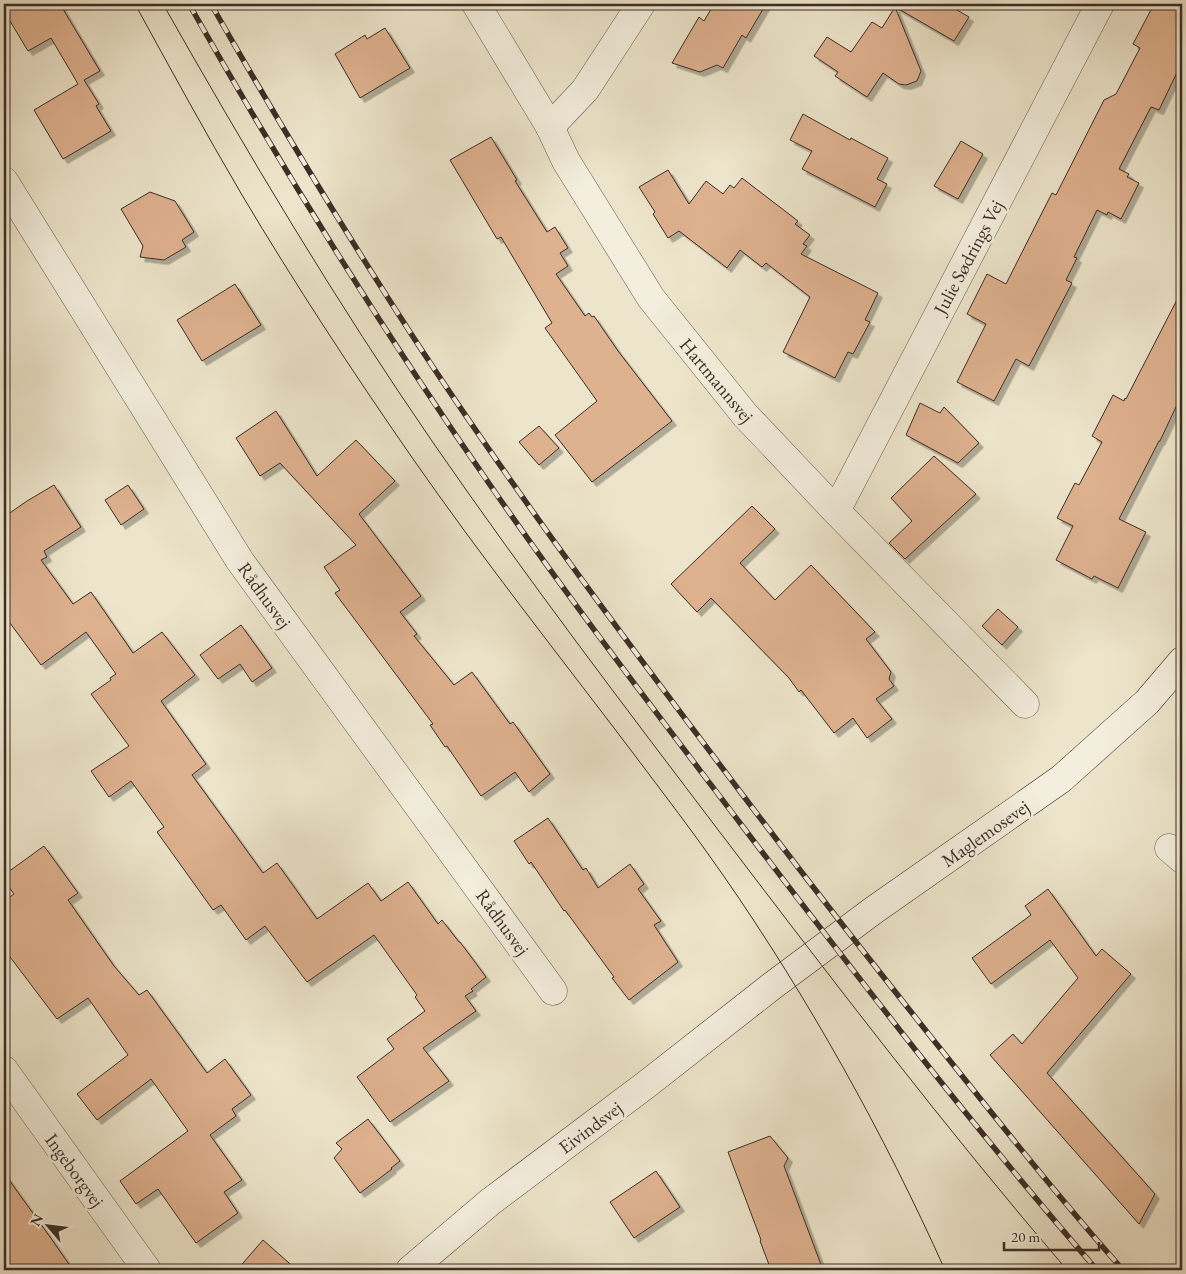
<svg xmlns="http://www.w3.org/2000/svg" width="1186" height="1274" font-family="'EB Garamond',serif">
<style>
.building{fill:#deb18f;stroke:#3c2e26;filter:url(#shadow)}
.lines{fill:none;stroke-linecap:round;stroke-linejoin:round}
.street-casing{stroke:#685c4f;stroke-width:29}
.secondary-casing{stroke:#3c2e26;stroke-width:29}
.street{stroke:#f3eedd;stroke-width:28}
.secondary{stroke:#f3eedd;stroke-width:28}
.tram{stroke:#3c2e26;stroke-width:1}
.rail-casing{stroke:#3c2e26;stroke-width:5.5}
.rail{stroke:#f3eedd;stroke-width:4;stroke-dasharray:11;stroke-linecap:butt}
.labels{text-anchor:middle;stroke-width:5;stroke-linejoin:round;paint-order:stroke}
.street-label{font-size:19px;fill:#3c2e26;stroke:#f3eedd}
</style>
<defs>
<filter id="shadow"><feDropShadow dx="4.5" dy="4.5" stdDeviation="0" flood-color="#0004"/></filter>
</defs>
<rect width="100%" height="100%" fill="#ede5cb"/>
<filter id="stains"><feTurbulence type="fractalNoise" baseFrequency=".004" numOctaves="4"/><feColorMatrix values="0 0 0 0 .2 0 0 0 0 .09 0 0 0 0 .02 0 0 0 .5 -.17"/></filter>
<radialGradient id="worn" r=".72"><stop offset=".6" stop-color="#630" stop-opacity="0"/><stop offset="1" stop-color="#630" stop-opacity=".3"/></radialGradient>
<!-- building -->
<g class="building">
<path d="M 4,4 L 60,4 L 100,71 L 84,80 L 99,104 L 96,106 L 111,131 L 63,159 L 34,110 L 78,84 L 51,38 L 28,51 L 4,11 Z"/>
<path d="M 714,4 L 766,4 L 746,38 L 742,35 L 723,68 L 717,65 L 700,72 L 672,63 L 699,17 L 704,21 Z"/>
<path d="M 890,4 L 947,4 L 969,17 L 954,41 Z"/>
<path d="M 1154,4 L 1182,4 L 1182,62 L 1159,110 L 1151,107 L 1119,169 L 1129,174 L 1127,177 L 1139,183 L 1121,219 L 1108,212 L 1107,215 L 1097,210 L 1074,257 L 1077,258 L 1066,280 L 1072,283 L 1029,366 L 1016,359 L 994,401 L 957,382 L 986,324 L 967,314 L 987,274 L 1006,284 L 1052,193 L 1056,195 L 1104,100 L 1116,94 L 1140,48 L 1133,44 Z"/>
<path d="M 895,7 L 921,71 L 917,81 L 906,85 L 899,84 L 883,73 L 867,97 L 835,76 L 838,72 L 814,56 L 827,37 L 851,52 L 872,22 L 882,28 Z"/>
<path d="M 385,28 L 410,68 L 360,98 L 335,54 L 365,35 L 367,39 Z"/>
<path d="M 803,114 L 850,140 L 851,138 L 888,158 L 877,179 L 887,184 L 875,207 L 802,169 L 812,151 L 790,140 Z"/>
<path d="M 491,137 L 517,180 L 515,181 L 547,232 L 555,227 L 568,248 L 560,253 L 568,266 L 556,274 L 585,316 L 589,313 L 592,317 L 594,316 L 618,351 L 672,421 L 592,482 L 555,435 L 597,401 L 545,328 L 552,323 L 501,237 L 497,239 L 450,160 Z"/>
<path d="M 961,141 L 983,154 L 958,199 L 934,186 Z"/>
<path d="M 668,170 L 689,204 L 706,181 L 723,194 L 730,185 L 734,188 L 742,178 L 798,221 L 795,224 L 810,235 L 803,244 L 807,246 L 801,254 L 878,293 L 865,320 L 870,322 L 853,354 L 848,352 L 835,378 L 783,352 L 810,297 L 766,263 L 762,267 L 740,250 L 727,268 L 679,231 L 668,238 L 653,214 L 655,212 L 639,187 Z"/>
<path d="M 150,192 L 175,201 L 194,232 L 182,240 L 186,247 L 164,260 L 140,257 L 143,246 L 121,209 Z"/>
<path d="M 235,284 L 261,325 L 202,361 L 177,320 Z"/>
<path d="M 1182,290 L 1182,394 L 1160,441 L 1159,441 L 1119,519 L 1146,532 L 1118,588 L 1094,576 L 1092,579 L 1056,560 L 1073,526 L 1057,518 L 1075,483 L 1079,485 L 1102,442 L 1092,436 L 1113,395 L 1124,401 L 1125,398 L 1126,399 Z"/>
<path d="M 920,403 L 940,413 L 944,407 L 979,443 L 958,463 L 906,435 Z"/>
<path d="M 276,411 L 317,476 L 356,440 L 395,481 L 359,514 L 421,596 L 400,612 L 417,634 L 414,636 L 454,685 L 472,672 L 510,724 L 513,722 L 550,774 L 529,792 L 515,772 L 481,796 L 447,746 L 445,747 L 430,725 L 433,724 L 335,593 L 340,590 L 324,567 L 356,545 L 280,463 L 260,476 L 236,438 Z"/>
<path d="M 539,426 L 559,448 L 539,465 L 519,442 Z"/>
<path d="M 934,456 L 976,494 L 905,559 L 889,543 L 912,521 L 891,498 Z"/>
<path d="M 54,485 L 81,527 L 44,551 L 47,557 L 41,560 L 73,604 L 91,592 L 133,653 L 162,632 L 195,675 L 161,701 L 206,764 L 192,775 L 263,873 L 277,863 L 317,919 L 368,883 L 381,901 L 408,882 L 438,924 L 442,920 L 459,942 L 460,942 L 486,977 L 471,989 L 473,991 L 465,996 L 476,1011 L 423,1048 L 449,1081 L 390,1122 L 357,1077 L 394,1049 L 387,1039 L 425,1011 L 415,997 L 417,995 L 374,935 L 307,982 L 265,926 L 246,940 L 221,905 L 213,910 L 157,832 L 164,827 L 131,781 L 109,797 L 91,771 L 129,746 L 91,694 L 111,680 L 110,678 L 116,674 L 86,632 L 41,665 L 4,615 L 4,517 L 27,501 Z"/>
<path d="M 128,485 L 144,509 L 121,525 L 105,500 Z"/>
<path d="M 752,506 L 775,529 L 740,563 L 775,600 L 811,565 L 875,632 L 866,639 L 891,672 L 889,679 L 894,686 L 876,699 L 892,719 L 867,738 L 853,718 L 834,733 L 801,690 L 799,692 L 789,678 L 711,598 L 697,612 L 671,584 Z"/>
<path d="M 998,609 L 1018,627 L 1002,645 L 982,626 Z"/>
<path d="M 241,625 L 272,668 L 252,682 L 240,664 L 218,679 L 200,655 Z"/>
<path d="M 548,818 L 583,870 L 586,868 L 598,888 L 630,864 L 644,884 L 638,889 L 661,921 L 654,925 L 678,962 L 629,1000 L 612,978 L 614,977 L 565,910 L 564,911 L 531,862 L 529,864 L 514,841 Z"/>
<path d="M 44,846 L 78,893 L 68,900 L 114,966 L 139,995 L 147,990 L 207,1073 L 225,1059 L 251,1095 L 232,1109 L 236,1116 L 210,1135 L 242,1180 L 224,1192 L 238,1213 L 196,1243 L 158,1189 L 136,1204 L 120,1181 L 188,1131 L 151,1079 L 97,1120 L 77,1094 L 128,1055 L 88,998 L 57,1019 L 4,949 L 4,901 L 14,894 L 4,880 L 4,875 Z"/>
<path d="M 1048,889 L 1096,956 L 1102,949 L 1131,974 L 1047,1073 L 1155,1194 L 1139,1224 L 990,1055 L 1013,1034 L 1022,1044 L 1078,978 L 1050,940 L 991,984 L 972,958 L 1031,915 L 1025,906 Z"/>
<path d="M 368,1119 L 400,1161 L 391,1168 L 392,1169 L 360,1193 L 334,1158 L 342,1149 L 336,1143 Z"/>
<path d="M 770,1136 L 788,1158 L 784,1166 L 823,1270 L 771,1270 L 760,1241 L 761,1240 L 728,1152 Z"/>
<path d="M 656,1171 L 680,1207 L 634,1238 L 610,1202 Z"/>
<path d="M 4,1173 L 50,1237 L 73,1270 L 4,1270 Z"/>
<path d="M 263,1240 L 297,1270 L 237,1270 Z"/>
</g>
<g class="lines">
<defs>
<g id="street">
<path d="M 476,4 L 550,127 L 566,161 L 651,298 L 745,415 L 836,511 L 1025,704"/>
<path d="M 550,127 L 585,90 L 641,4"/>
<path d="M 4,181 L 240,561 L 553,991"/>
<path d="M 836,511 L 1100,4"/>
<path d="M 1169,848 L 1182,859"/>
<path d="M 4,1070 L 147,1270"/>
</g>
<path id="secondary" d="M 410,1270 L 490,1202 L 647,1084 L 772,986 L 874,910 L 1061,779 L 1147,702 L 1182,661"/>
</defs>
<!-- street casing -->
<use href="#street" class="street-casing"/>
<!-- secondary casing -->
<use href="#secondary" class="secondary-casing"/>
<!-- street -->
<use href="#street" class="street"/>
<!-- secondary -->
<use href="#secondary" class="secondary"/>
<!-- tram -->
<g class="tram">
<path d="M 135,4 C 170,68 205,132 242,195 C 295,284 352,371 411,456 C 481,557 558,654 633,753 C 663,793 694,833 723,875 C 809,999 883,1132 945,1270"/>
<path d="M 163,4 C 248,154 336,302 434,444 C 526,577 624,706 722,835 C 834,982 946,1129 1067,1270"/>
</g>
<defs>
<g id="rail">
<path d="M 189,4 C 284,172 386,336 497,495 C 575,607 658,715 740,823 C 856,975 972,1126 1097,1270"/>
<path d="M 211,4 C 277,120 346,234 419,346 C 521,501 633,650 745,798 C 810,884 876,968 943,1052 C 1002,1126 1061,1200 1123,1270"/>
</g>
</defs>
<!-- rail casing -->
<use href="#rail" class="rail-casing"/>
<!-- rail -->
<use href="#rail" class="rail"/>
</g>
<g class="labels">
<!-- street labels -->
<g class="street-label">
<text transform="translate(968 257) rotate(-62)" y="7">Julie Sødrings Vej</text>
<text transform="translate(717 380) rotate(50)" y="7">Hartmannsvej</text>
<text transform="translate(265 595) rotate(54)" y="7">Rådhusvej</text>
<text transform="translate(985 833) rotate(-35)" y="7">Maglemosevej</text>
<text transform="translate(503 922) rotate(54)" y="7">Rådhusvej</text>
<text transform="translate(590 1127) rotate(-37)" y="7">Eivindsvej</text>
<text transform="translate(75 1170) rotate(54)" y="7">Ingeborgvej</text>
</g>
</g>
<!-- margin -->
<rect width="1186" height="1274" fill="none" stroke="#ede5cb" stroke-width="20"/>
<rect x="5" y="5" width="1176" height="1264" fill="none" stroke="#3c2e26" stroke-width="2.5"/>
<rect x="10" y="10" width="1166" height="1254" fill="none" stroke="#3c2e26"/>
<!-- north arrow -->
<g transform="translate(48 1226) rotate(298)" stroke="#f3eedd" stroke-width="4" paint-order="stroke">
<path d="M0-4L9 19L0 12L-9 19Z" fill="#3c2e26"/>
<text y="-8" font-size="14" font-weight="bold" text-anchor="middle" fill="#3c2e26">N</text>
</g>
<!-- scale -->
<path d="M1004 1242v8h95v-8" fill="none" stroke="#3c2e26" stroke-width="2.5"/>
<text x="1011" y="1242" font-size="15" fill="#3c2e26" stroke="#f3eedd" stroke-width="4" paint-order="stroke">20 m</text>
<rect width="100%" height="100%" filter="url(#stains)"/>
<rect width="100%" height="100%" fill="url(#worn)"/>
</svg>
